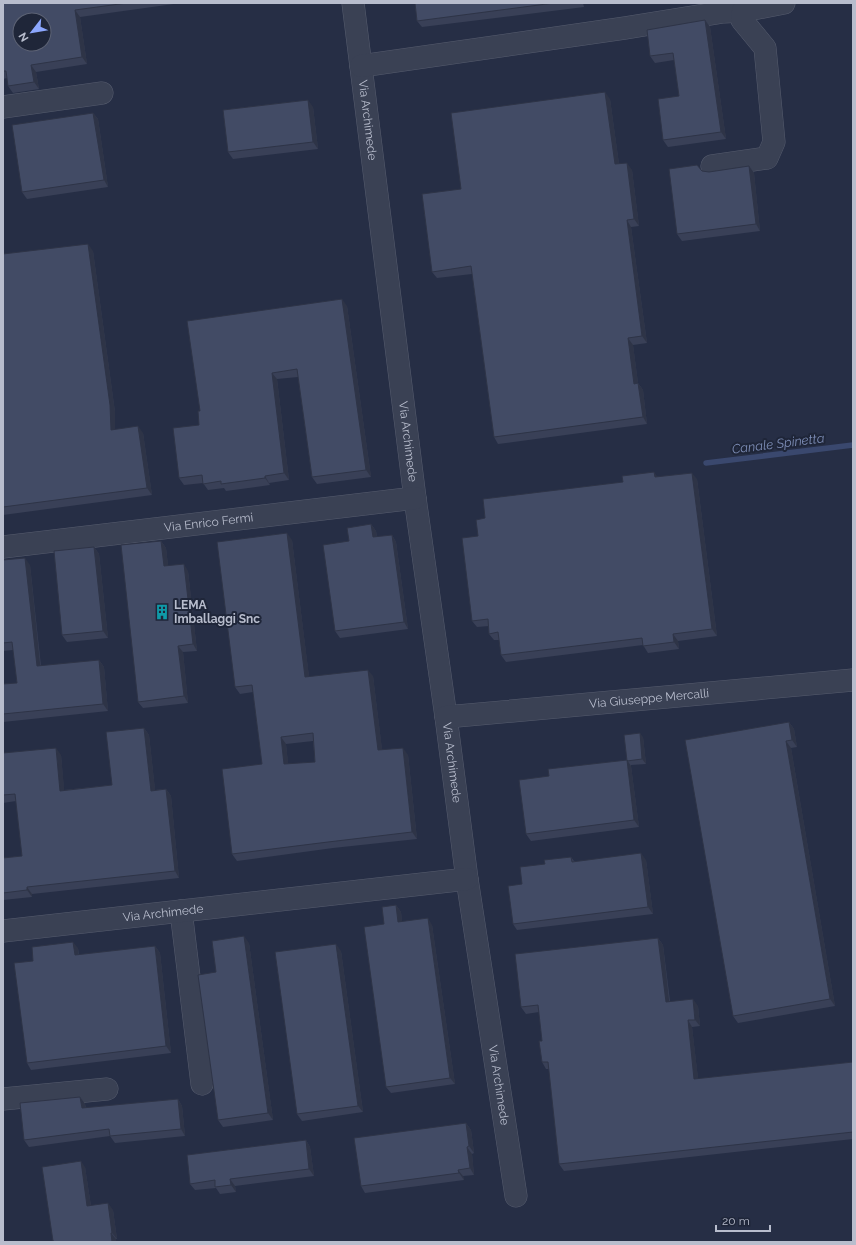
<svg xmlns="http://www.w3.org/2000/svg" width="856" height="1245" font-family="Raleway,sans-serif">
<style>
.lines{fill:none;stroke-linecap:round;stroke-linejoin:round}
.stream{stroke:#3a486e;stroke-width:5.5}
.minor-casing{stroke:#565c6e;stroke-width:23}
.minor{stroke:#3a4154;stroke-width:22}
.wall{fill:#394057;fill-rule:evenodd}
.shaded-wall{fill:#2e3447}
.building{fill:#424b65;stroke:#2e3447;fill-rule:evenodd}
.labels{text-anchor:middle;stroke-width:4;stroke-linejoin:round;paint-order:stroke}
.street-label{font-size:12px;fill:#b8bdcd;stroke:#1f2639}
.poi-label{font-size:12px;font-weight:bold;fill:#b8bdcd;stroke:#1f2639;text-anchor:start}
.water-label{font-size:13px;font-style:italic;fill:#7d8db6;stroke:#1f2639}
</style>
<rect width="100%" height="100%" fill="#262e45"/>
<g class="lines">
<!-- stream -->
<path class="stream" d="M 706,463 L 853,445"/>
<defs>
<g id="minor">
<path id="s1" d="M 353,3 L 415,498 L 446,717 L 467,879 L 516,1196"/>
<path d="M 361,66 L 625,28 L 723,12 L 744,11"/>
<path d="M 3,107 L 102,93"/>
<path d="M 712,166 L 767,158 L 774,142 L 765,48 L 742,20 L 743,11 L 784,3"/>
<path id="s2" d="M 3,547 L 415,498"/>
<path id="s3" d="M 446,717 L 853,680"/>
<path d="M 181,911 L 202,1084"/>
<path id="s4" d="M 3,931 L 467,879"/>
<path d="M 3,1099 L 107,1089"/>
</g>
</defs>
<!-- minor casing -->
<use href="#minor" class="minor-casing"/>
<!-- minor -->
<use href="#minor" class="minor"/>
</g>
<!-- wall -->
<g class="wall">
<path d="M 3,3 L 181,3 L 80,17 L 87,64 L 36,72 L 39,89 L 13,93 L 8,86 L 7,78 L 3,79 Z"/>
<path d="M 415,3 L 583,3 L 584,7 L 422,27 L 417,21 Z"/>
<path d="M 705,20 L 710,27 L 726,139 L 668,147 L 663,140 L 679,96 L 674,60 L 655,63 L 650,56 Z"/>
<path d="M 610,99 L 619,164 L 632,170 L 639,226 L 631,227 L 647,343 L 633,345 L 638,383 L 643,390 L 647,424 L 498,444 L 494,437 L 472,274 L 437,278 L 432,272 L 461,189 Z"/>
<path d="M 313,107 L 318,149 L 233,159 L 228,152 Z"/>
<path d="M 93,113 L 98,119 L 108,187 L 27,199 L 22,192 Z"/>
<path d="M 749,166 L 754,173 L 760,231 L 682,241 L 677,234 L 702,171 L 709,172 Z"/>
<path d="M 93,251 L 115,412 L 115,429 L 143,433 L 152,495 L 3,515 L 3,254 Z"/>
<path d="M 347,306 L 371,477 L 317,484 L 312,477 L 298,377 L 277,379 L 289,480 L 269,483 L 270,485 L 226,491 L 224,488 L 208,490 L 203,483 L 184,485 L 179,478 L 199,425 L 200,411 Z"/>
<path d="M 657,477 L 697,479 L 717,636 L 678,641 L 679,649 L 648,653 L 643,645 L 506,662 L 501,655 L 499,640 L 494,640 L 489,634 L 489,626 L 477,627 L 472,621 L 478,536 L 485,518 L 623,482 Z"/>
<path d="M 371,524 L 376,531 L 377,537 L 392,535 L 396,542 L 408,629 L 340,638 L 335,631 L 349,541 Z"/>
<path d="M 292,540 L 309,677 L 373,676 L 382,750 L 408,755 L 417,839 L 333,848 L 237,861 L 232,854 L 262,764 L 253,692 L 240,694 L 235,687 ZM 313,741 L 315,762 L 288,764 L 286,744 Z"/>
<path d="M 161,541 L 166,548 L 168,566 L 188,571 L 197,651 L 183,652 L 188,703 L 143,708 L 138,702 Z"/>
<path d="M 94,547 L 99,554 L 108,638 L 67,642 L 62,635 Z"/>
<path d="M 3,560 L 30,565 L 41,666 L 99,660 L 104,667 L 108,711 L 3,722 L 3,684 L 17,683 L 13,650 L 3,651 Z"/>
<path d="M 789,722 L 794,729 L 797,747 L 791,748 L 835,1006 L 738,1023 L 733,1016 Z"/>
<path d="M 144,728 L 149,735 L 155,790 L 166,789 L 171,796 L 179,878 L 32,894 L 32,897 L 3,900 L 3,858 L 22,856 L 16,801 L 3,803 L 3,753 L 61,755 L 64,790 L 112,785 Z"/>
<path d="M 643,737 L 646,764 L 631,765 L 631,766 L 639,827 L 531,841 L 526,834 L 549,776 L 626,760 Z"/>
<path d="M 571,857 L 574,861 L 646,860 L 653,914 L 517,930 L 513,924 L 522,884 L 545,864 Z"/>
<path d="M 396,905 L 401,912 L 402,922 L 432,925 L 455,1084 L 391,1093 L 386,1087 L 384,924 Z"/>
<path d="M 658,938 L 663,945 L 670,1001 L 698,1006 L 700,1026 L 692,1027 L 698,1079 L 853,1062 L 853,1139 L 564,1171 L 559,1164 L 549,1069 L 546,1069 L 542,1062 L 542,1041 L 539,1012 L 526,1014 L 521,1007 Z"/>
<path d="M 249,943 L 273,1120 L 223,1127 L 218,1120 L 216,972 Z"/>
<path d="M 155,946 L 160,953 L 171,1053 L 31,1070 L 27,1063 L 33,961 L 78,948 L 79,955 Z"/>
<path d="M 341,951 L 363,1112 L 302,1121 L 297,1114 Z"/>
<path d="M 80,1097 L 85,1104 L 86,1108 L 178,1099 L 182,1106 L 185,1136 L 115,1143 L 110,1136 L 29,1147 L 24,1140 Z"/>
<path d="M 466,1123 L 471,1130 L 474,1153 L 472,1154 L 474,1175 L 463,1176 L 464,1180 L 365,1193 L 361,1186 Z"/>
<path d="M 306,1140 L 310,1147 L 314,1176 L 235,1186 L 236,1192 L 220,1194 L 216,1188 L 195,1190 L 190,1184 Z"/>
<path d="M 85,1167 L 91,1206 L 113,1210 L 117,1239 L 116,1239 L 116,1242 L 53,1242 L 53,1241 Z"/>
</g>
<!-- shaded-wall -->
<g class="shaded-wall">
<path d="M 75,10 L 80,17 L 87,64 L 82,57 Z"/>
<path d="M 705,20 L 710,27 L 726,139 L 721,132 Z"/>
<path d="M 31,65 L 36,72 L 39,89 L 34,82 Z"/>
<path d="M 605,92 L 610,99 L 620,171 L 615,164 Z"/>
<path d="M 308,100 L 313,107 L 318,149 L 313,142 Z"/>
<path d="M 93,113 L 98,119 L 108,187 L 104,180 Z"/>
<path d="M 627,163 L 632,170 L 639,226 L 634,219 Z"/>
<path d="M 749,166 L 754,173 L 760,231 L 756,224 Z"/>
<path d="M 627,220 L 631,227 L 647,343 L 642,336 Z"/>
<path d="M 88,244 L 93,251 L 115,412 L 115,436 L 111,430 Z"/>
<path d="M 342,299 L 347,306 L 371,477 L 366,470 Z"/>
<path d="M 628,338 L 633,345 L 639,390 L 634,384 Z"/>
<path d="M 272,373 L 277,379 L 289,480 L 284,473 Z"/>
<path d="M 638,383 L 643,390 L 647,424 L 643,417 Z"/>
<path d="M 138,426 L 143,433 L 152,495 L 147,488 Z"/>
<path d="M 654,472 L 659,479 L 655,477 Z"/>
<path d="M 692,473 L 697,479 L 717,636 L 712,629 Z"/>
<path d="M 265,476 L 269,483 L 270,485 L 265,478 Z"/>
<path d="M 371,524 L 376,531 L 378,544 L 373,537 Z"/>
<path d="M 287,533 L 292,540 L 310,684 L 305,677 Z"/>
<path d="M 392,535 L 396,542 L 408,629 L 404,622 Z"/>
<path d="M 161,541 L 166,548 L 169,573 L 164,566 Z"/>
<path d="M 94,547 L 99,554 L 108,638 L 103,631 Z"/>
<path d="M 25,558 L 30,565 L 41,673 L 37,666 Z"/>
<path d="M 184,564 L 188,571 L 197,651 L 193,644 Z"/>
<path d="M 673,634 L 678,641 L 679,649 L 674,642 Z"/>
<path d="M 178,646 L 183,652 L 188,703 L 184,696 Z"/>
<path d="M 99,660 L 104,667 L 108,711 L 103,704 Z"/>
<path d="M 368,670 L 373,676 L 383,757 L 378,750 Z"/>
<path d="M 789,722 L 794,729 L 797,747 L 792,740 Z"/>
<path d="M 144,728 L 149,735 L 156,798 L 151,791 Z"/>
<path d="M 640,733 L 643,737 L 646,764 L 642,759 Z"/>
<path d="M 281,737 L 286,744 L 289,771 L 284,764 Z"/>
<path d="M 786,741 L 791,748 L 835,1006 L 830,999 Z"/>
<path d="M 56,748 L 61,755 L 65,798 L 60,791 Z"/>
<path d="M 403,748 L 408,755 L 417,839 L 412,832 Z"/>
<path d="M 627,760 L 631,766 L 639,827 L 634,820 Z"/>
<path d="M 166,789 L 171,796 L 179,878 L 175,871 Z"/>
<path d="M 641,853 L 646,860 L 653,914 L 648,907 Z"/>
<path d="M 27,887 L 32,894 L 32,897 L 27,890 Z"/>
<path d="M 396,905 L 401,912 L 403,929 L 398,922 Z"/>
<path d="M 428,918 L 432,925 L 455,1084 L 450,1078 Z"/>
<path d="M 244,936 L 249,943 L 273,1120 L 268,1113 Z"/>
<path d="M 658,938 L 663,945 L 670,1009 L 666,1002 Z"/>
<path d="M 73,942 L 78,948 L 79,962 L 75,955 Z"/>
<path d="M 336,944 L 341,951 L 363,1112 L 358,1106 Z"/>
<path d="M 155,946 L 160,953 L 171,1053 L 166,1046 Z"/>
<path d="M 693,999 L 698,1006 L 700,1026 L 695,1020 Z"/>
<path d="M 688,1020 L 692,1027 L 699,1086 L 694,1079 Z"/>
<path d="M 80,1097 L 85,1104 L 87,1115 L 82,1108 Z"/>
<path d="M 178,1099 L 182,1106 L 185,1136 L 181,1129 Z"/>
<path d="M 466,1123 L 471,1130 L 474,1153 L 469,1146 Z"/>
<path d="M 306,1140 L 310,1147 L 314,1176 L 309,1169 Z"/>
<path d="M 467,1147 L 472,1154 L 474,1175 L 470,1168 Z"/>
<path d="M 81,1161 L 85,1167 L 92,1213 L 87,1206 Z"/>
<path d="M 458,1170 L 463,1176 L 464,1180 L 459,1173 Z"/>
<path d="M 230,1179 L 235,1186 L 236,1192 L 231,1185 Z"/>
<path d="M 108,1203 L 113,1210 L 117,1239 L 112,1233 Z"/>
<path d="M 111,1233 L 116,1239 L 116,1242 L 112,1242 Z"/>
</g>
<!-- building -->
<g class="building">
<path d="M 3,3 L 127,3 L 75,10 L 82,57 L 31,65 L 34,82 L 8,86 L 6,71 L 3,71 ZM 20,20 L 44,20 L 44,44 L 20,44 Z"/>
<path d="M 415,3 L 554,3 L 417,21 Z"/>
<path d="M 705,20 L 721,132 L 663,140 L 658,99 L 679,96 L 673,53 L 650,56 L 647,30 Z"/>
<path d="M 605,92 L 615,164 L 627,163 L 634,219 L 627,220 L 642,336 L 628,338 L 634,384 L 638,383 L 643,417 L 494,437 L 471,266 L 432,272 L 422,194 L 461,189 L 451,113 Z"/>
<path d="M 308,100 L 313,142 L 228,152 L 223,110 Z"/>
<path d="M 93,113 L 104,180 L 22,192 L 12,125 Z"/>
<path d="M 697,165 L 702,171 L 709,172 L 749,166 L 756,224 L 677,234 L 669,169 Z"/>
<path d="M 88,244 L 110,405 L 111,430 L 138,426 L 147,488 L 3,507 L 3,254 Z"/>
<path d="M 342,299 L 366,470 L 312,477 L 297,369 L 272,373 L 284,473 L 265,476 L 265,478 L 221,484 L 221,481 L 203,484 L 202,475 L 179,478 L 173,428 L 199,425 L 198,411 L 200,411 L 187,321 Z"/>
<path d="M 654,472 L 655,477 L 692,473 L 712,629 L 673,634 L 674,642 L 643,646 L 642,638 L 501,655 L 498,632 L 489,634 L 488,619 L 472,621 L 462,538 L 478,536 L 476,520 L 485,518 L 483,499 L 623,482 L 622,476 Z"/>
<path d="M 371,524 L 373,537 L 392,535 L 404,622 L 335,631 L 323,545 L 349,541 L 347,528 Z"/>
<path d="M 287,533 L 305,677 L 368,670 L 378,750 L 403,748 L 412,832 L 328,842 L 232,854 L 222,769 L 262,764 L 252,685 L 235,687 L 217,542 ZM 313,733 L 315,762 L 284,764 L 281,737 Z"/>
<path d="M 161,541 L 164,566 L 184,564 L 193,644 L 178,646 L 184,696 L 138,702 L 121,545 Z"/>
<path d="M 94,547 L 103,631 L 62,635 L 54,551 Z"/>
<path d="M 25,558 L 37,666 L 99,660 L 103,704 L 3,714 L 3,684 L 17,683 L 12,642 L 3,643 L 3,560 Z"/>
<path d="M 789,722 L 792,740 L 786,741 L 830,999 L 733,1016 L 685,740 Z"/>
<path d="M 144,728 L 151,791 L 166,789 L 175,871 L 27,887 L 27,890 L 3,893 L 3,858 L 22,856 L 15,794 L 3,795 L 3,753 L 56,748 L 60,791 L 112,785 L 106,732 Z"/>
<path d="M 640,733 L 642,759 L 627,761 L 627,760 L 627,761 L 624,735 Z"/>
<path d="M 627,760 L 634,820 L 526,834 L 519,780 L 549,776 L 548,769 Z"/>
<path d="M 641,853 L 648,907 L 513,924 L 508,886 L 522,884 L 520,867 L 545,864 L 544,860 L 571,857 L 572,862 Z"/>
<path d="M 396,905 L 398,922 L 428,918 L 450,1078 L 386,1087 L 364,927 L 384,924 L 382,907 Z"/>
<path d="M 244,936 L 268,1113 L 218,1120 L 198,975 L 216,972 L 212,941 Z"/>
<path d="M 658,938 L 666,1002 L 693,999 L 695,1020 L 688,1020 L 694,1079 L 853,1062 L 853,1132 L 559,1164 L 548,1062 L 542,1062 L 539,1041 L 542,1041 L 538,1005 L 521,1007 L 515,954 Z"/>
<path d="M 73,942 L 75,955 L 155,946 L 166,1046 L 27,1063 L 14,963 L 33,961 L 32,947 Z"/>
<path d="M 336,944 L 358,1106 L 297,1114 L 275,952 Z"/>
<path d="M 80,1097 L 82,1108 L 178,1099 L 181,1129 L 110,1136 L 109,1129 L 24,1140 L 20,1103 Z"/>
<path d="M 466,1123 L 469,1146 L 467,1147 L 470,1168 L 458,1170 L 459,1173 L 361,1186 L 354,1138 Z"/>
<path d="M 306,1140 L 309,1169 L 230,1179 L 231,1185 L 215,1187 L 215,1180 L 190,1184 L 187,1155 Z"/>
<path d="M 81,1161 L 87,1206 L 108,1203 L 112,1233 L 111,1233 L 112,1242 L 54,1242 L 54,1241 L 53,1241 L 42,1167 Z"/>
</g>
<!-- icons -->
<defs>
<symbol id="building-bare" viewBox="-9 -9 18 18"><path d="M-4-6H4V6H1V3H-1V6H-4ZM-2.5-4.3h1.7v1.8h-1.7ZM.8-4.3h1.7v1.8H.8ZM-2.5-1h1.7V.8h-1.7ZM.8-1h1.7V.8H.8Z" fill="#0f9aa8" stroke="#1f2639" stroke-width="2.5" paint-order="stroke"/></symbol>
</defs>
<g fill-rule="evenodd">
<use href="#building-bare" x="151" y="601" width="22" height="22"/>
</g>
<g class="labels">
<!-- street labels -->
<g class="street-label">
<text dy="4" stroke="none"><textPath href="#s1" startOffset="118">Via Archimede</textPath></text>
<text dy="4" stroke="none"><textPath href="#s1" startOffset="442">Via Archimede</textPath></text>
<text dy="4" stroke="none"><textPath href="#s2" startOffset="207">Via Enrico Fermi</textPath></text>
<text dy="4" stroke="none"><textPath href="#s3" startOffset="204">Via Giuseppe Mercalli</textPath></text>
<text dy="4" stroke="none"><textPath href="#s1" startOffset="766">Via Archimede</textPath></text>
<text dy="4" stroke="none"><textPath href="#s4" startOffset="161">Via Archimede</textPath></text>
<text dy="4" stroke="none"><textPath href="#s1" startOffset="1092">Via Archimede</textPath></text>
</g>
<!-- poi labels -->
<g class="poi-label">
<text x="174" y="609">LEMA<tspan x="174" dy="14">Imballaggi Snc</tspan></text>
</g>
<!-- water labels -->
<g class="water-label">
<text transform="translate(778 443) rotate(-7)" y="5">Canale Spinetta</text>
</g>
</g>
<!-- border -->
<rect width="856" height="1245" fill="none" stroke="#b8bdcd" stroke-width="8"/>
<!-- north arrow -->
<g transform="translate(32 32) rotate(239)"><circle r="19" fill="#1f2639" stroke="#5c6274"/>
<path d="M0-3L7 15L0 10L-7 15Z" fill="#8ca7fe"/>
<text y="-6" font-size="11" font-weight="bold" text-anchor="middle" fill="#b8bdcd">N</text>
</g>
<!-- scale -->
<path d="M716 1225v6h54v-6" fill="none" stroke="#b8bdcd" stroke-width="2"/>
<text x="722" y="1225" font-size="12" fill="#b8bdcd" stroke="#1f2639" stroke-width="3" paint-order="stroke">20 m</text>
</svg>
